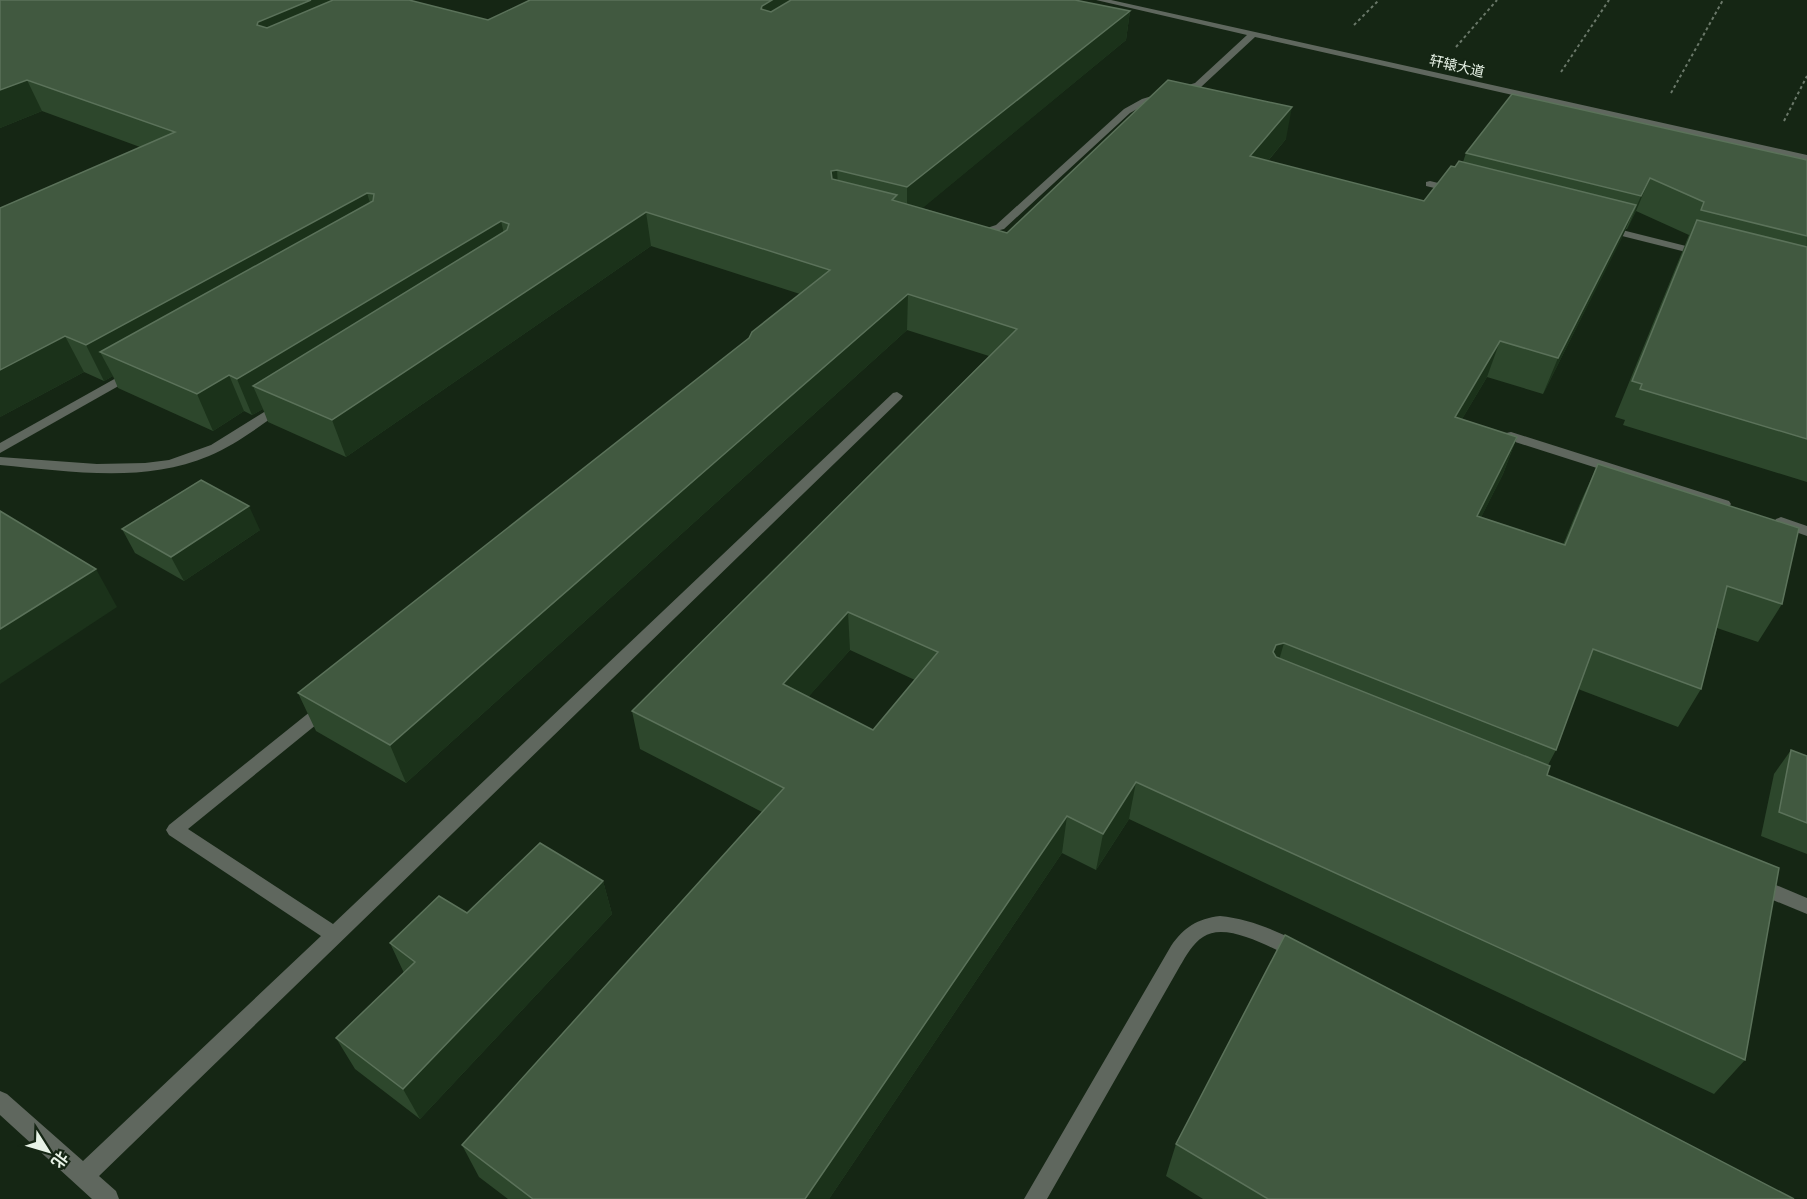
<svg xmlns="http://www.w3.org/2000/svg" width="1807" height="1199" font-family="'PT Sans','Noto Sans SC',sans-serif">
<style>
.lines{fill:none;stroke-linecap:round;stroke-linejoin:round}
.path{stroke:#6a7869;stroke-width:2;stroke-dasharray:3 3;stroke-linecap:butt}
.minor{fill:#5f675e;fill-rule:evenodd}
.wall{fill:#2d472c;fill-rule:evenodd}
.shaded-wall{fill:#1b321a}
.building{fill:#415940;stroke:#5b725a;stroke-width:1.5;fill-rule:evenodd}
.labels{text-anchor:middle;stroke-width:4.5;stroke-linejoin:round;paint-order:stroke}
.far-street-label{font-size:14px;fill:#e8f3e7;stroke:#152614}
</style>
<rect width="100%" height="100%" fill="#152614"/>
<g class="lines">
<!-- path -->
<g class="path">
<path d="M 1354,25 L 1379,0"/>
<path d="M 1456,47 L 1497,0"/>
<path d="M 1561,72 L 1609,0"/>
<path d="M 1671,93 L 1723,0"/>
<path d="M 1784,121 L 1807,76"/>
</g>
<!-- minor -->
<g class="minor">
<path d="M 1096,0 L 1111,0 L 1807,155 L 1807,161 L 1255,37 L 1201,87 L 1148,103 L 1130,113 L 1004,229 L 972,237 L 972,233 L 996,225 L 1124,109 L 1142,99 L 1195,83 L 1247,35 Z"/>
<path d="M 1430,181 L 1459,188 L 1460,190 L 1455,193 L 1426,186 L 1426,182 Z"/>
<path d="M 1606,226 L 1706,251 L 1707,253 L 1702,256 L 1602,231 L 1602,227 Z"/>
<path d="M 134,368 L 138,369 L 138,375 L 0,453 L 0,443 Z"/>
<path d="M 897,392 L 903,396 L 901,399 L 99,1176 L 116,1191 L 119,1199 L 92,1199 L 0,1115 L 0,1091 L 7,1094 L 83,1161 L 321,936 L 169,835 L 166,830 L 169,825 L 321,703 L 333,703 L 335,707 L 333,711 L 188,829 L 333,924 L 893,393 Z"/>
<path d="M 282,401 L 286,402 L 286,408 C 261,425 237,444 209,456 C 143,484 68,471 0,465 L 0,457 L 97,464 L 145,463 L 169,460 L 211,445 Z"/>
<path d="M 1511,432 L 1729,501 L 1731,504 L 1729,507 L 1719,507 L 1506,439 L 1504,436 L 1506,433 Z"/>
<path d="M 1781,517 L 1807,526 L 1807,536 L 1776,525 L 1774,522 L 1776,519 Z"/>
<path d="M 1757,877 L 1807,898 L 1807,914 L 1751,891 L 1748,885 L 1751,879 Z"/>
<path d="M 1220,916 C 1251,919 1279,932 1307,946 L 1310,952 L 1307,958 L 1300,960 C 1276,952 1228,920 1203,937 C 1193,943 1186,956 1180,966 L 1047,1199 L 1024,1199 L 1171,946 C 1184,927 1197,919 1220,916 Z"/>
</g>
</g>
<!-- wall -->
<g class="wall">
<path d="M 0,0 L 488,20 L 1130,11 L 1126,40 L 922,208 L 1007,233 L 1286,139 L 1268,161 L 1424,201 L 1455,167 L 1463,162 L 1466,153 L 1807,160 L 1807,482 L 1623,425 L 1625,420 L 1615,417 L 1689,235 L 1636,211 L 1627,229 L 1626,229 L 1543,394 L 1487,377 L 1462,419 L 1517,437 L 1503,474 L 1481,517 L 1563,545 L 1581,501 L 1598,464 L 1782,604 L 1758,642 L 1717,628 L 1701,689 L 1678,727 L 1578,689 L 1556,750 L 1548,765 L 1547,775 L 1745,1060 L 1714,1094 L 1129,819 L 1096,870 L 1062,853 L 829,1199 L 508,1199 L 479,1177 L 462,1145 L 762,812 L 640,749 L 632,711 L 989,356 L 907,330 L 406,783 L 316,731 L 298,693 L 749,338 L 800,294 L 651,246 L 346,457 L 268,422 L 263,409 L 252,415 L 244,411 L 213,431 L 118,388 L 113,376 L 104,381 L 84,372 L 0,417 L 140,147 L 42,111 L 0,128 ZM 850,650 L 915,680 L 873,730 L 808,697 Z"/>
<path d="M 122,529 L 260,530 L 184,581 L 135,553 Z"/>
<path d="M 1791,750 L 1807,756 L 1807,854 L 1761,836 L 1774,774 Z"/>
<path d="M 603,881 L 612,914 L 420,1119 L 355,1069 L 336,1038 L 404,973 L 390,943 L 467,913 Z"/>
<path d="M 1176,1144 L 1794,1199 L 1203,1199 L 1166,1176 Z"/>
</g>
<!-- shaded-wall -->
<g class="shaded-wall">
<path d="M 311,0 L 365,0 L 268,52 L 257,25 L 258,22 Z"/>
<path d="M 772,0 L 823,0 L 764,35 L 761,9 L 762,6 Z"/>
<path d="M 1130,11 L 1126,40 L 907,221 L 907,187 Z"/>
<path d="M 27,80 L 42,111 L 0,128 L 0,90 Z"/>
<path d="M 1292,107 L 1286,139 L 1244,189 L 1250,156 Z"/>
<path d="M 837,170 L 839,203 L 832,205 L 831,171 Z"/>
<path d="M 1650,178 L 1636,211 L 1627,229 L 1641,196 Z"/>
<path d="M 367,193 L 377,226 L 100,352 L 113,376 L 104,381 L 86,345 Z"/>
<path d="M 1636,205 L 1622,238 L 1543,394 L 1558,358 Z"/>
<path d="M 646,212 L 651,246 L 346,457 L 332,420 Z"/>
<path d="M 501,221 L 509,255 L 253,386 L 263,409 L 252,415 L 237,379 Z"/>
<path d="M 908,294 L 907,330 L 406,783 L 390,745 Z"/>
<path d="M 65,336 L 84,372 L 0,417 L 0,370 Z"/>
<path d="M 1500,341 L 1487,377 L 1442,453 L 1455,417 Z"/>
<path d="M 229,375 L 244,411 L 213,431 L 197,394 Z"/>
<path d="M 1517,437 L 1503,474 L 1463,553 L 1477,516 Z"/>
<path d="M 249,506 L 260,530 L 184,581 L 171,557 Z"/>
<path d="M 96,569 L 117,607 L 0,684 L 0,629 Z"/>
<path d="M 848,612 L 850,650 L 787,721 L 783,684 Z"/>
<path d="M 1284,643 L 1273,681 L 1273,652 L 1276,645 Z"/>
<path d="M 1136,782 L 1129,819 L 1096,870 L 1103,834 Z"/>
<path d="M 1067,816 L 1062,853 L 829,1199 L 805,1199 Z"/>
<path d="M 603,881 L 612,914 L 420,1119 L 403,1089 Z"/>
</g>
<!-- building -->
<g class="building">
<path d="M 0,0 L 311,0 L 258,22 L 257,25 L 267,28 L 333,0 L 409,0 L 488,20 L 530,0 L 772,0 L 762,6 L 761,9 L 771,12 L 791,0 L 1075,0 L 1130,11 L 907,187 L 837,170 L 831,171 L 832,179 L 897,195 L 892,200 L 1007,233 L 1168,80 L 1292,107 L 1250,156 L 1424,201 L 1451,166 L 1455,167 L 1459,161 L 1636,205 L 1558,358 L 1500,341 L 1455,417 L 1517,437 L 1477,516 L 1565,545 L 1598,464 L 1799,528 L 1782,604 L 1727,586 L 1701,689 L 1593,649 L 1556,750 L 1284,643 L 1276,645 L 1273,652 L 1276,657 L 1550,766 L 1547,775 L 1779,868 L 1745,1060 L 1136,782 L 1103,834 L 1067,816 L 805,1199 L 533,1199 L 462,1145 L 784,788 L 632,711 L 1017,329 L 908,294 L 390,745 L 298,693 L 749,338 L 752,332 L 830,270 L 646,212 L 332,420 L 253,386 L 507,230 L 509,224 L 501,221 L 237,379 L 229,375 L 197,394 L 100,352 L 373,201 L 374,194 L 367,193 L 86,345 L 65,336 L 0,370 L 0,208 L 175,132 L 27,80 L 0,90 ZM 848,612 L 938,652 L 873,730 L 783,684 Z"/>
<path d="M 1512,94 L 1807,160 L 1807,236 L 1701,210 L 1704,202 L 1650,178 L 1641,196 L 1466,153 Z"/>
<path d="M 1697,220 L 1807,247 L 1807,439 L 1640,389 L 1642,384 L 1632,381 Z"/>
<path d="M 201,480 L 249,506 L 171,557 L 122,529 Z"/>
<path d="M 0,511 L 96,569 L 0,629 Z"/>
<path d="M 1791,750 L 1807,756 L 1807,823 L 1779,812 Z"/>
<path d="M 540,843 L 603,881 L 403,1089 L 336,1038 L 415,962 L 390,943 L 439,896 L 467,913 Z"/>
<path d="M 1285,935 L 1794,1199 L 1268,1199 L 1176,1144 Z"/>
</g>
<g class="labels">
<!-- far-street labels -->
<g class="far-street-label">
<text transform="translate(1457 66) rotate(13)" y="5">轩辕大道</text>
</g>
</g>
<!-- north arrow -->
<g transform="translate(48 1151) rotate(127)" stroke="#152614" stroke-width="4.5" paint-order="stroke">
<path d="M0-4.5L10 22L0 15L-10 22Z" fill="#e8f3e7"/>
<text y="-9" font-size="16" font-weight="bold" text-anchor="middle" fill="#e8f3e7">北</text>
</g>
</svg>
